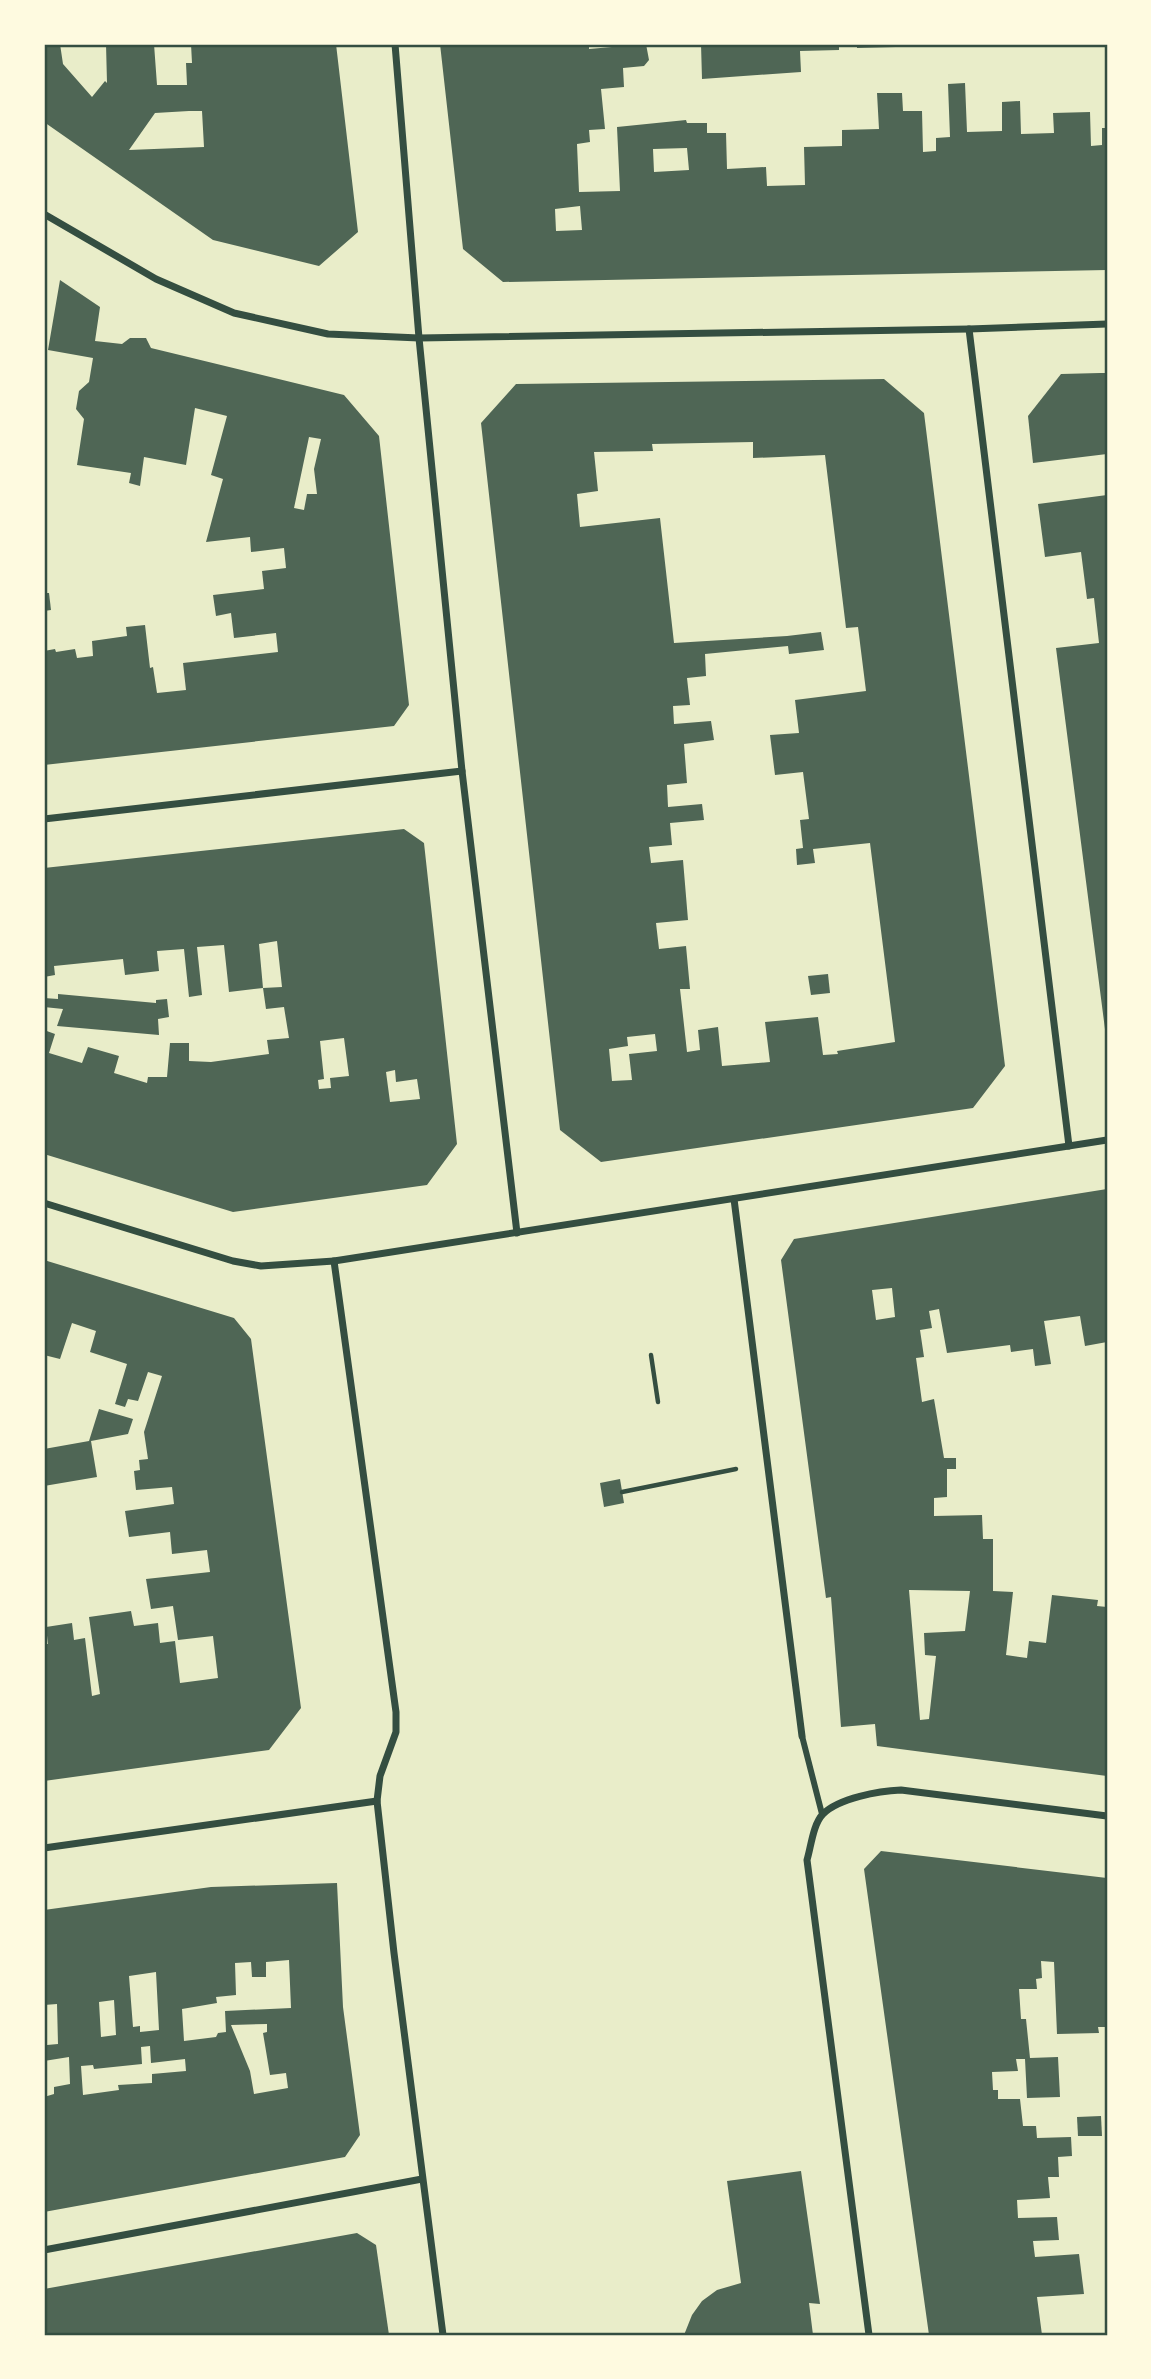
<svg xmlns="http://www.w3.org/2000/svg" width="1151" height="2379" font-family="'IBM Plex Sans',sans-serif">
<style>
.building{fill:#4f6655;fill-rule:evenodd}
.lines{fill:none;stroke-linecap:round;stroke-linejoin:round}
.path{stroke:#344e41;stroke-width:4.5}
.pedestrian{stroke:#344e41;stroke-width:6}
.minor{stroke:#344e41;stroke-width:7}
.neatline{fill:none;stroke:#344e41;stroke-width:2.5}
</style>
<rect width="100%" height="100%" fill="#e9edc9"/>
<!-- building -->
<g class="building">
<path d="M 44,44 L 60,44 L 63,64 L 92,97 L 105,81 L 107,83 L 106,44 L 154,44 L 157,85 L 187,85 L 186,63 L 192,63 L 191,44 L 336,44 L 358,232 L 319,266 L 213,240 L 44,122 ZM 189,111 L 202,111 L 204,147 L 129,150 L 155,113 Z"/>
<path d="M 440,44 L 589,44 L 589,49 L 646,44 L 649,60 L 644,66 L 623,68 L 624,87 L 601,89 L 605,129 L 589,130 L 590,142 L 577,144 L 579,192 L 620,191 L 617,127 L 686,120 L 687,123 L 707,123 L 707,133 L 726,133 L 727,169 L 766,167 L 767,186 L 805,185 L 804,147 L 842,146 L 842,130 L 879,129 L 877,93 L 902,93 L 903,111 L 922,111 L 923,152 L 936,151 L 936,138 L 950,137 L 948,84 L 965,83 L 967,132 L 1002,131 L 1002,102 L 1020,101 L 1021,134 L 1054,133 L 1053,113 L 1090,112 L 1091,146 L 1102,145 L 1102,128 L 1107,128 L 1107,270 L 503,282 L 463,249 ZM 687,148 L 689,170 L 654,172 L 653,149 ZM 580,206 L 582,230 L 556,231 L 555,209 Z"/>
<path d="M 701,44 L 839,44 L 839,50 L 800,51 L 801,72 L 702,79 Z"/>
<path d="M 857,44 L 895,44 L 896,47 L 857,48 Z"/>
<path d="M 60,280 L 100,307 L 95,341 L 122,344 L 130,338 L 146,338 L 151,348 L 344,395 L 379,436 L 409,705 L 394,726 L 44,765 L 44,651 L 55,649 L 56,652 L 75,649 L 77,658 L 93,656 L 92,641 L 127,636 L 126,627 L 145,625 L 150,668 L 153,667 L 157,693 L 186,690 L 183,663 L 278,652 L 276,633 L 234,638 L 231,613 L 216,616 L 213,595 L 264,589 L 262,571 L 286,568 L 284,548 L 251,552 L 250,537 L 206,542 L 223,479 L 211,475 L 227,416 L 195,408 L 186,465 L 144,457 L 140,486 L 129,483 L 131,473 L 77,465 L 84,419 L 76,409 L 79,391 L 89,382 L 93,358 L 48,350 ZM 309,437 L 321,439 L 314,469 L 317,494 L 307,494 L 304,510 L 294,508 Z"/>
<path d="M 1100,373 L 1107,373 L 1107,454 L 1033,463 L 1028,416 L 1061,374 Z"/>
<path d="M 884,379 L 924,413 L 1005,1066 L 973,1108 L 601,1162 L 560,1130 L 481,423 L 516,384 ZM 753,442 L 753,458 L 825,455 L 846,628 L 858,627 L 866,691 L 795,700 L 799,733 L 770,735 L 775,775 L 803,772 L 809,819 L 800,820 L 803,848 L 796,849 L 797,865 L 815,863 L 813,849 L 870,843 L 895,1042 L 837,1051 L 838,1054 L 823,1055 L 818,1017 L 765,1022 L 770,1062 L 722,1066 L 718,1027 L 698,1030 L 700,1050 L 687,1052 L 680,989 L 690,989 L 686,946 L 659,949 L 656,923 L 688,920 L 683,860 L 651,863 L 649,847 L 672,845 L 670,823 L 704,820 L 702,804 L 668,807 L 667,785 L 687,783 L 684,744 L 714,740 L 711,721 L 674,724 L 673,706 L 690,705 L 687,678 L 706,676 L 705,654 L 788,646 L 789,654 L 824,650 L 821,632 L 787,636 L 674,643 L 660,518 L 580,527 L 577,494 L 598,491 L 594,452 L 653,451 L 652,444 ZM 655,1034 L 657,1051 L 629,1054 L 632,1080 L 612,1081 L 609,1049 L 628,1046 L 627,1037 Z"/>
<path d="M 1107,495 L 1107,1037 L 1106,1037 L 1056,648 L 1099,643 L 1094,598 L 1087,599 L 1081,552 L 1045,557 L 1038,504 Z"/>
<path d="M 44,593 L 49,593 L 51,610 L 44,611 Z"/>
<path d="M 404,829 L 424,843 L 457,1144 L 427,1185 L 233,1212 L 44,1154 L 44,1030 L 55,1034 L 49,1053 L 82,1063 L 88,1047 L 119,1056 L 114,1073 L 147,1083 L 148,1077 L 167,1077 L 170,1043 L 189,1043 L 189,1061 L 211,1062 L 269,1054 L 267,1040 L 289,1038 L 284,1007 L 266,1009 L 263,988 L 282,987 L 277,941 L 259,944 L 263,988 L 229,992 L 224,945 L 197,947 L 202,995 L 189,997 L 184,949 L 157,951 L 159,971 L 125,975 L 123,959 L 54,966 L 55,975 L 44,977 L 44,868 ZM 344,1038 L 349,1076 L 330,1078 L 331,1088 L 319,1089 L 318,1080 L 324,1079 L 320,1041 ZM 395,1070 L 396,1082 L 417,1079 L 420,1099 L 390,1102 L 386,1072 Z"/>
<path d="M 828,974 L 830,993 L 811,995 L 808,976 Z"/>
<path d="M 58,994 L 156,1003 L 156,1000 L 167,999 L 169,1017 L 158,1019 L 159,1035 L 57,1026 L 63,1009 L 44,1007 L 44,998 L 58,999 Z"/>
<path d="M 1107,1189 L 1107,1342 L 1085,1346 L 1080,1316 L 1044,1321 L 1051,1364 L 1035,1366 L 1033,1349 L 1011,1352 L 1010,1345 L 947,1353 L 939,1309 L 929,1311 L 932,1328 L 920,1330 L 924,1357 L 916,1358 L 922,1402 L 934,1399 L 944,1458 L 956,1458 L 956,1469 L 947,1469 L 947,1497 L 934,1498 L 934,1516 L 982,1515 L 983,1539 L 993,1539 L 993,1591 L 1013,1592 L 1006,1655 L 1027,1658 L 1029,1641 L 1046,1643 L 1052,1595 L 1098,1600 L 1097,1606 L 1107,1607 L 1107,1776 L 877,1746 L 875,1724 L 841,1727 L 831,1597 L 826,1598 L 781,1260 L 794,1239 ZM 892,1288 L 895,1317 L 876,1320 L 872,1290 ZM 909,1590 L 970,1591 L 965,1631 L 924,1633 L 925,1655 L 936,1656 L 929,1719 L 920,1720 Z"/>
<path d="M 44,1260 L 234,1318 L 251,1339 L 301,1708 L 269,1750 L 44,1781 L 44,1644 L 48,1644 L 46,1627 L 72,1623 L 74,1640 L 85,1638 L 92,1696 L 100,1694 L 89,1617 L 131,1611 L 134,1626 L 158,1623 L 160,1643 L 175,1641 L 180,1683 L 218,1678 L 213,1636 L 178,1640 L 173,1606 L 151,1609 L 146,1579 L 210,1572 L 207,1550 L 172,1554 L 170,1532 L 129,1537 L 125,1511 L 174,1504 L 172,1487 L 136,1490 L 134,1471 L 140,1470 L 139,1460 L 148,1459 L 144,1432 L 162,1376 L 148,1372 L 138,1401 L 128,1399 L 125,1407 L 115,1404 L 127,1364 L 90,1352 L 96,1331 L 72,1323 L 60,1359 L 44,1355 Z"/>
<path d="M 99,1409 L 133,1419 L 128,1434 L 91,1441 L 97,1477 L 44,1486 L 44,1449 L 89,1441 Z"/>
<path d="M 620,1479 L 624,1503 L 604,1507 L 600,1483 Z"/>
<path d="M 881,1851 L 1107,1878 L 1107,2027 L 1098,2027 L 1099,2033 L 1057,2034 L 1054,1962 L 1041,1961 L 1042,1978 L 1036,1979 L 1037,1989 L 1019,1989 L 1021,2019 L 1026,2019 L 1030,2058 L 1058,2057 L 1060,2097 L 1027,2098 L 1025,2059 L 1016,2059 L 1018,2071 L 992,2072 L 993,2090 L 998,2090 L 998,2099 L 1020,2099 L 1023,2126 L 1036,2126 L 1037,2138 L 1071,2137 L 1072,2156 L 1058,2157 L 1059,2177 L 1048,2177 L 1050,2198 L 1017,2200 L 1018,2218 L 1057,2217 L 1059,2240 L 1033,2241 L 1035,2257 L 1079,2254 L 1084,2294 L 1037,2297 L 1042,2335 L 929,2335 L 864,1869 Z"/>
<path d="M 337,1883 L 343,2007 L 360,2135 L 345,2157 L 44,2212 L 44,2097 L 54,2094 L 54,2087 L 70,2084 L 69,2057 L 44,2061 L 44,2041 L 47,2041 L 47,2045 L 58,2044 L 57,2004 L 44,2005 L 44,1910 L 211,1887 ZM 289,1960 L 291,2008 L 225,2011 L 226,2032 L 218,2033 L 216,2037 L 184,2041 L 182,2009 L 217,2003 L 216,1997 L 236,1995 L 235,1963 L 251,1962 L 252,1977 L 266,1977 L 266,1962 ZM 156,1972 L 159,2030 L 140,2032 L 140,2026 L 133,2027 L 129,1976 ZM 114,2000 L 116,2035 L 101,2037 L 99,2002 ZM 267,2024 L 267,2032 L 263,2033 L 270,2075 L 286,2073 L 288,2088 L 254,2094 L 250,2071 L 231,2025 ZM 150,2046 L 151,2063 L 185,2059 L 186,2071 L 152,2074 L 152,2083 L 118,2085 L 119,2090 L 83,2095 L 81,2066 L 93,2065 L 94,2069 L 142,2064 L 141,2047 Z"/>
<path d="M 1101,2116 L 1102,2136 L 1078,2136 L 1077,2117 Z"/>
<path d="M 801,2171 L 820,2304 L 809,2303 L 813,2335 L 684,2335 L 692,2315 L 702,2301 L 717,2290 L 741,2283 L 727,2181 Z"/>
<path d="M 357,2233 L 376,2245 L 389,2335 L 44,2335 L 44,2289 Z"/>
</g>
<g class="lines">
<!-- path -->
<g class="path">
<path d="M 651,1355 L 658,1402"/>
<path d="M 622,1492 L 736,1469"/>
</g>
<!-- pedestrian -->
<path class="pedestrian" d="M 802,1736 L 822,1814"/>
<!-- minor -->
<g class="minor">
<path d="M 395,44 L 419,338 L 462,771 L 517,1233"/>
<path d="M 44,214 L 156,279 L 234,313 L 328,334 L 419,338 L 969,329 L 1107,324"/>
<path d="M 969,329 L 1069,1146"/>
<path d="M 44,819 L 462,771"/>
<path d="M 734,1199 L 802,1736"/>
<path d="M 44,1203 L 233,1261 L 261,1266 L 334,1261"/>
<path d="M 44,1848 L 377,1801"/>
<path d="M 44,2250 L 422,2179"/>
<path d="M 443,2335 L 394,1953 L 377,1801 L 380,1776 L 396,1732 L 396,1712 L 334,1261 L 1107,1140"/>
<path d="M 869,2335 L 807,1860 C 811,1847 813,1824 823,1814 C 839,1798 879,1791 901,1790 L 1107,1816"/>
</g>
</g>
<!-- border -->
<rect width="1151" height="2379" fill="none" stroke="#fefae0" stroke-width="91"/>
<rect x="46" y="46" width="1060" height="2288" class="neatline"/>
</svg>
